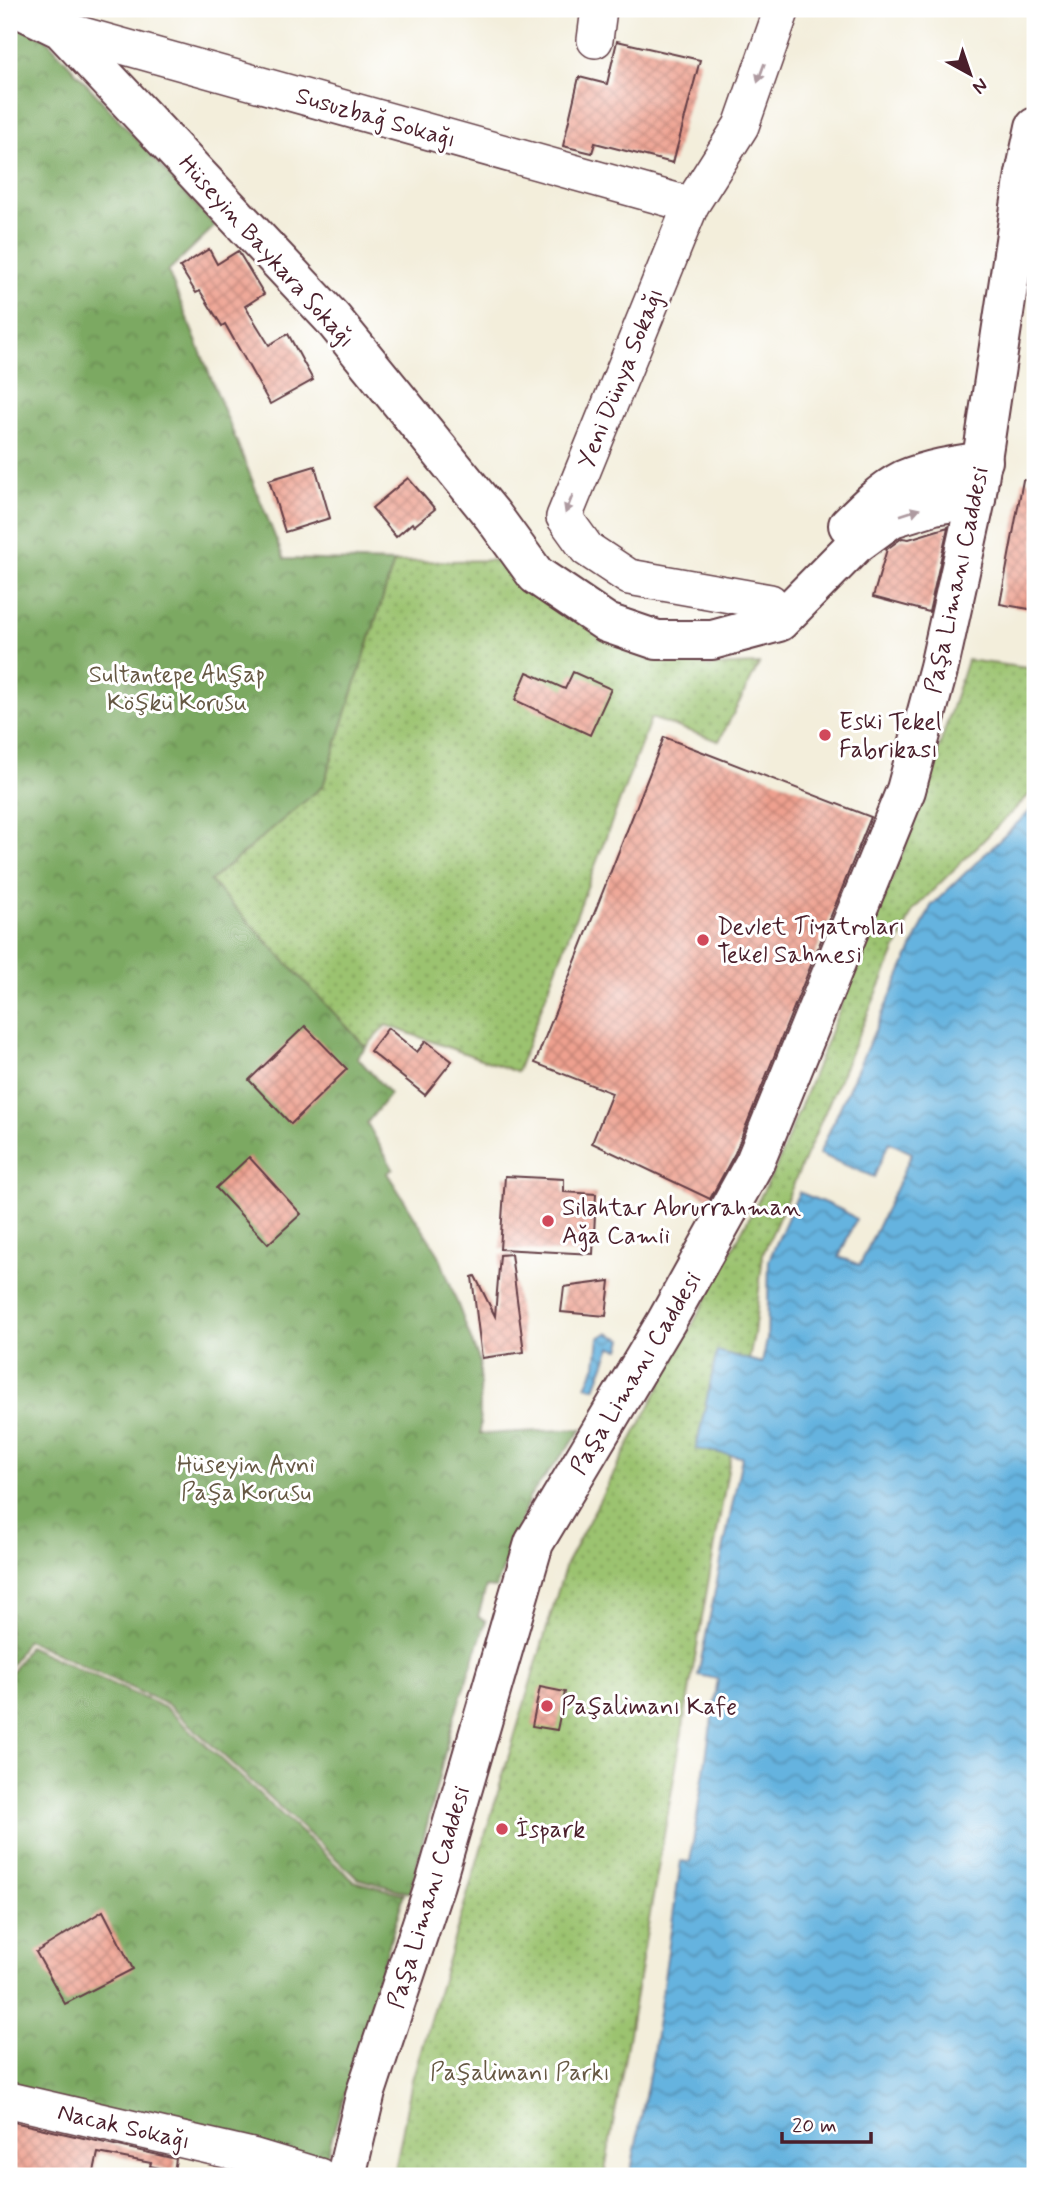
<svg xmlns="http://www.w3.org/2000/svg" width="1044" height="2185" font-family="Mynerve,sans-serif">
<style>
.grass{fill:url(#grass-dots);stroke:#72714d;stroke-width:2}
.forest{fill:url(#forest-crowns);stroke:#636446;stroke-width:2}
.water{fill:url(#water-waves);stroke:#586985;stroke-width:2}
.building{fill:url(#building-cross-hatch)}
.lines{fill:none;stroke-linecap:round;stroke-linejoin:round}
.street-casing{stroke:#633e45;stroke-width:38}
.secondary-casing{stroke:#633e45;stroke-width:42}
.primary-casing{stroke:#633e45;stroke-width:42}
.street{stroke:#fff;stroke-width:35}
.secondary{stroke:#fff;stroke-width:38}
.primary{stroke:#fff;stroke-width:38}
.oneway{fill:#ae9aa0}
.poi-dot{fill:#d1495b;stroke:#fff;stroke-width:2.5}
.labels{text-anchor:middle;stroke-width:6;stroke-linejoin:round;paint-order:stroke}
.street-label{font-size:24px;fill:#4a1f2b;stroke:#fff}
.park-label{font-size:24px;fill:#665843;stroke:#fff}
.poi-label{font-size:24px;fill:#4a1f2b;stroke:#fff;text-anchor:start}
</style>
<defs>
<pattern id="grass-dots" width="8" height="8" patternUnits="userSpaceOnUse" patternTransform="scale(1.75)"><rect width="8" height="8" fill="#9bc36f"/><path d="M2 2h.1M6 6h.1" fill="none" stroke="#809e5b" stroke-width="1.8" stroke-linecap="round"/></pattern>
<pattern id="forest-crowns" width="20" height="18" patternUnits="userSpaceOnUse" patternTransform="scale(1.75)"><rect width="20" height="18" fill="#7ca962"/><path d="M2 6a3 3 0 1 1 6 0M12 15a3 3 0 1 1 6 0" fill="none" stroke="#688951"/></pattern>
<pattern id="water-waves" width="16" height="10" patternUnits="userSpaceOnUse" patternTransform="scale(1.75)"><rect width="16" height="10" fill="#65b3df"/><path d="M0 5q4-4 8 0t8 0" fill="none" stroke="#5591b5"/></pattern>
<pattern id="building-cross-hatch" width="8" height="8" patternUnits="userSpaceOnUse" patternTransform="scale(1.75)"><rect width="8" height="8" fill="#eea08f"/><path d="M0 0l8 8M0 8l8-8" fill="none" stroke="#c38275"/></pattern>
</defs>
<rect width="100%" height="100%" fill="#fff"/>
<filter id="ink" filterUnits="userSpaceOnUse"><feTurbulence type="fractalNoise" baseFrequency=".0143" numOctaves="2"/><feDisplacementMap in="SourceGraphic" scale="14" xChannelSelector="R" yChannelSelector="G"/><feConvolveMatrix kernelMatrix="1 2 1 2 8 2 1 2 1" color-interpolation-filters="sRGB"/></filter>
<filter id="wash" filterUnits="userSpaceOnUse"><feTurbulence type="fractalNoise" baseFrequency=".00686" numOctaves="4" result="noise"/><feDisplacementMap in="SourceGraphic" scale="28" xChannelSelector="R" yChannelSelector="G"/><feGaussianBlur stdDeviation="1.57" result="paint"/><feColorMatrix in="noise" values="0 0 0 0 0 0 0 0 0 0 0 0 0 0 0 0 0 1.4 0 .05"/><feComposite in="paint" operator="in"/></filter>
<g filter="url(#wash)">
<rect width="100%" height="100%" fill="#f3eedb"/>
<!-- grass -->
<g class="grass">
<path d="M 502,560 L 652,651 L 707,666 L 759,664 L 719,741 L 651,718 L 517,1072 L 386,1025 L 366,1047 L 209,880 L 323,786 L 394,562 Z"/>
<path d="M 967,660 L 1035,669 L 1035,789 L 913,910 L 763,1254 L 754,1334 L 731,1453 L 604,2176 L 394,2176 L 412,2080 L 566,1564 L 777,1165 L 917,817 Z"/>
</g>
<!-- forest -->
<g class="forest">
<path d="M 9,22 L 45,38 L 215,226 L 168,271 L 284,559 L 394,562 L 323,786 L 210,881 L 366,1047 L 357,1057 L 390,1094 L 367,1123 L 393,1169 L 387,1173 L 439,1255 L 480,1363 L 480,1434 L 582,1429 L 530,1496 L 496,1588 L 486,1587 L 478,1617 L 486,1621 L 452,1724 L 410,1893 L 357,1878 L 168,1705 L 27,1640 L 9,1669 Z"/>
<path d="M 28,1646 L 166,1708 L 354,1881 L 404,1894 L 325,2161 L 9,2091 L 9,1677 Z"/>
</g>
<!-- water -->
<g class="water">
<path d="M 1035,806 L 1035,2176 L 630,2176 L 653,2054 L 681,1861 L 690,1862 L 718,1679 L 698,1675 L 742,1457 L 696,1449 L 717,1351 L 762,1363 L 767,1340 L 769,1260 L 799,1192 L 844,1211 L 856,1219 L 839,1257 L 860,1265 L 912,1153 L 889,1142 L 874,1177 L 819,1154 L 931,906 Z"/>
<path d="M 607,1333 L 623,1339 L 620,1349 L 611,1347 L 595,1388 L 586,1386 L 596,1365 L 599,1338 Z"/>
</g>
<g id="blocks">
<!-- building -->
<g class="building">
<path d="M 617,41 L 700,60 L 673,163 L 595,143 L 592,153 L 563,146 L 579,77 L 607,84 Z"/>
<path d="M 209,249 L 217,264 L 238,251 L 264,294 L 245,306 L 269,345 L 288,334 L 313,380 L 270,404 L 225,324 L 222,326 L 200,291 L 196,293 L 180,267 Z"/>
<path d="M 315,466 L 330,518 L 285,532 L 269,480 Z"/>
<path d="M 408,478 L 435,509 L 414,526 L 412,523 L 396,537 L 372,508 Z"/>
<path d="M 1023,480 L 1035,481 L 1035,610 L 1000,604 Z"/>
<path d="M 948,527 L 929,612 L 873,597 L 887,549 L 902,538 L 909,539 Z"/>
<path d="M 527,672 L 565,689 L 573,672 L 611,689 L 590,735 L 515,700 Z"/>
<path d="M 664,737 L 871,817 L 735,1153 L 710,1199 L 592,1143 L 612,1093 L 535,1063 Z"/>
<path d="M 305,1026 L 347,1069 L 291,1124 L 249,1080 Z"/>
<path d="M 388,1028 L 417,1052 L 426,1041 L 452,1061 L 425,1095 L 370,1051 Z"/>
<path d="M 249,1157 L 301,1214 L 268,1244 L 216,1188 Z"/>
<path d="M 505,1176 L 564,1179 L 564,1192 L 596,1194 L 593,1254 L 500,1249 Z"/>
<path d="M 511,1254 L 524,1352 L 482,1358 L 472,1277 L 475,1276 L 495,1316 L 500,1255 Z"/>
<path d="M 610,1281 L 606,1316 L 561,1312 L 564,1287 Z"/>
<path d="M 540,1687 L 565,1692 L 557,1730 L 532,1726 Z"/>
<path d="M 103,1911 L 133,1969 L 65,2004 L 36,1952 Z"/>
<path d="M 9,2121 L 176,2159 L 174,2171 L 150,2166 L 151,2163 L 98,2153 L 93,2176 L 43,2176 L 9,2167 Z"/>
</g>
</g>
</g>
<g filter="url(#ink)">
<use href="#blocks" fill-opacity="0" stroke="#633e45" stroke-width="2"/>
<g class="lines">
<defs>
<g id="street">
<path d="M 61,29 L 691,205"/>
<path d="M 595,40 L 599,9"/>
<path d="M 779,622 L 770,602 L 629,577 L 587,549 L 564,517 L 691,205 L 741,126 L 782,9"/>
<path d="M 9,2100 L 252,2156 L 319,2176"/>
</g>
<g id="secondary">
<path d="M 20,9 L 61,29 L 332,318 L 493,516 L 536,575 L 607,623 L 657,640 L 712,640 L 779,622 L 855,545 L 892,518 L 934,505 L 976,499"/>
<path d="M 848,525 C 864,509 883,490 903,480 C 928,469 956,465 983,461"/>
</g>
<path id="primary" d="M 346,2176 L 366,2092 L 435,1884 L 534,1543 L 666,1322 L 755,1162 L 906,790 L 939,667 L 976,499 L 1025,174 L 1035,127"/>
</defs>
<!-- street casing -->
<use href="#street" class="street-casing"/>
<!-- secondary casing -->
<use href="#secondary" class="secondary-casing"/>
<!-- primary casing -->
<use href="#primary" class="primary-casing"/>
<!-- street -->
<use href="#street" class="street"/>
<!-- secondary -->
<use href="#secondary" class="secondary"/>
<!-- primary -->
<use href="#primary" class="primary"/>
</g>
<!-- one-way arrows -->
<defs><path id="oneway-solid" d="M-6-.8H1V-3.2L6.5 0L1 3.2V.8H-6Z" transform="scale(1.75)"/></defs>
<g class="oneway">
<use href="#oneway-solid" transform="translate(761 73) rotate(110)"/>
<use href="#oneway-solid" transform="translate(569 504) rotate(112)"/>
<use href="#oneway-solid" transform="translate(910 512) rotate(-18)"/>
</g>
</g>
<!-- markers -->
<g class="poi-dot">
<circle cx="825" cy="735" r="7"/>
<circle cx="703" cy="940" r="7"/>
<circle cx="548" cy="1221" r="7"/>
<circle cx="547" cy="1706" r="7"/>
<circle cx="502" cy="1829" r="7"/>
</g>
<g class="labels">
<!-- street labels -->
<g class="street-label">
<text transform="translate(376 117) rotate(16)" y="8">Susuzbağ Sokağı</text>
<text transform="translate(267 251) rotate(48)" y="8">Hüseyin Baykara Sokağı</text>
<text transform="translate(620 378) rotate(-68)" y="8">Yeni Dünya Sokağı</text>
<text transform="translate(956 580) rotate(-78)" y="8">Paşa Limanı Caddesi</text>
<text transform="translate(635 1373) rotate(-59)" y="8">Paşa Limanı Caddesi</text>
<text transform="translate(428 1897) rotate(-73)" y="8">Paşa Limanı Caddesi</text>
<text transform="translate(124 2126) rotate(13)" y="8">Nacak Sokağı</text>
</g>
<!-- park labels -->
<g class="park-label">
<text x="177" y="682">Sultantepe Ahşap<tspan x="177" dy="28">Köşkü Korusu</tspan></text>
<text x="246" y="1472">Hüseyin Avni<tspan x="246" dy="28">Paşa Korusu</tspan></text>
<text x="520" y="2080">Paşalimanı Parkı</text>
</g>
<!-- poi labels -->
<g class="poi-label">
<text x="839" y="729">Eski Tekel<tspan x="839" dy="28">Fabrikası</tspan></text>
<text x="717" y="934">Devlet Tiyatroları<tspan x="717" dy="28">Tekel Sahnesi</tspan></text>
<text x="562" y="1215">Silahtar Abrurrahman<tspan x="562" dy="28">Ağa Camii</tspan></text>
<text x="561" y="1714">Paşalimanı Kafe</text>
<text x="516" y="1837">İspark</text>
</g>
</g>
<!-- margin -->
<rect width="1044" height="2185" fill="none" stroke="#fff" stroke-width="35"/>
<!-- north arrow -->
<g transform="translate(970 74) rotate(140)" stroke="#ffffff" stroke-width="5" paint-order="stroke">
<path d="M0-5L12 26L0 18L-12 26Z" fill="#4a1f2b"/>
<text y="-10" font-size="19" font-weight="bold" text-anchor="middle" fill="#4a1f2b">N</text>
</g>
<!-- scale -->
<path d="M782 2132v10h89v-10" fill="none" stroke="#4a1f2b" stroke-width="3.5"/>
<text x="792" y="2132" font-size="21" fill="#4a1f2b" stroke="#ffffff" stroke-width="5" paint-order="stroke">20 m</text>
</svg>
